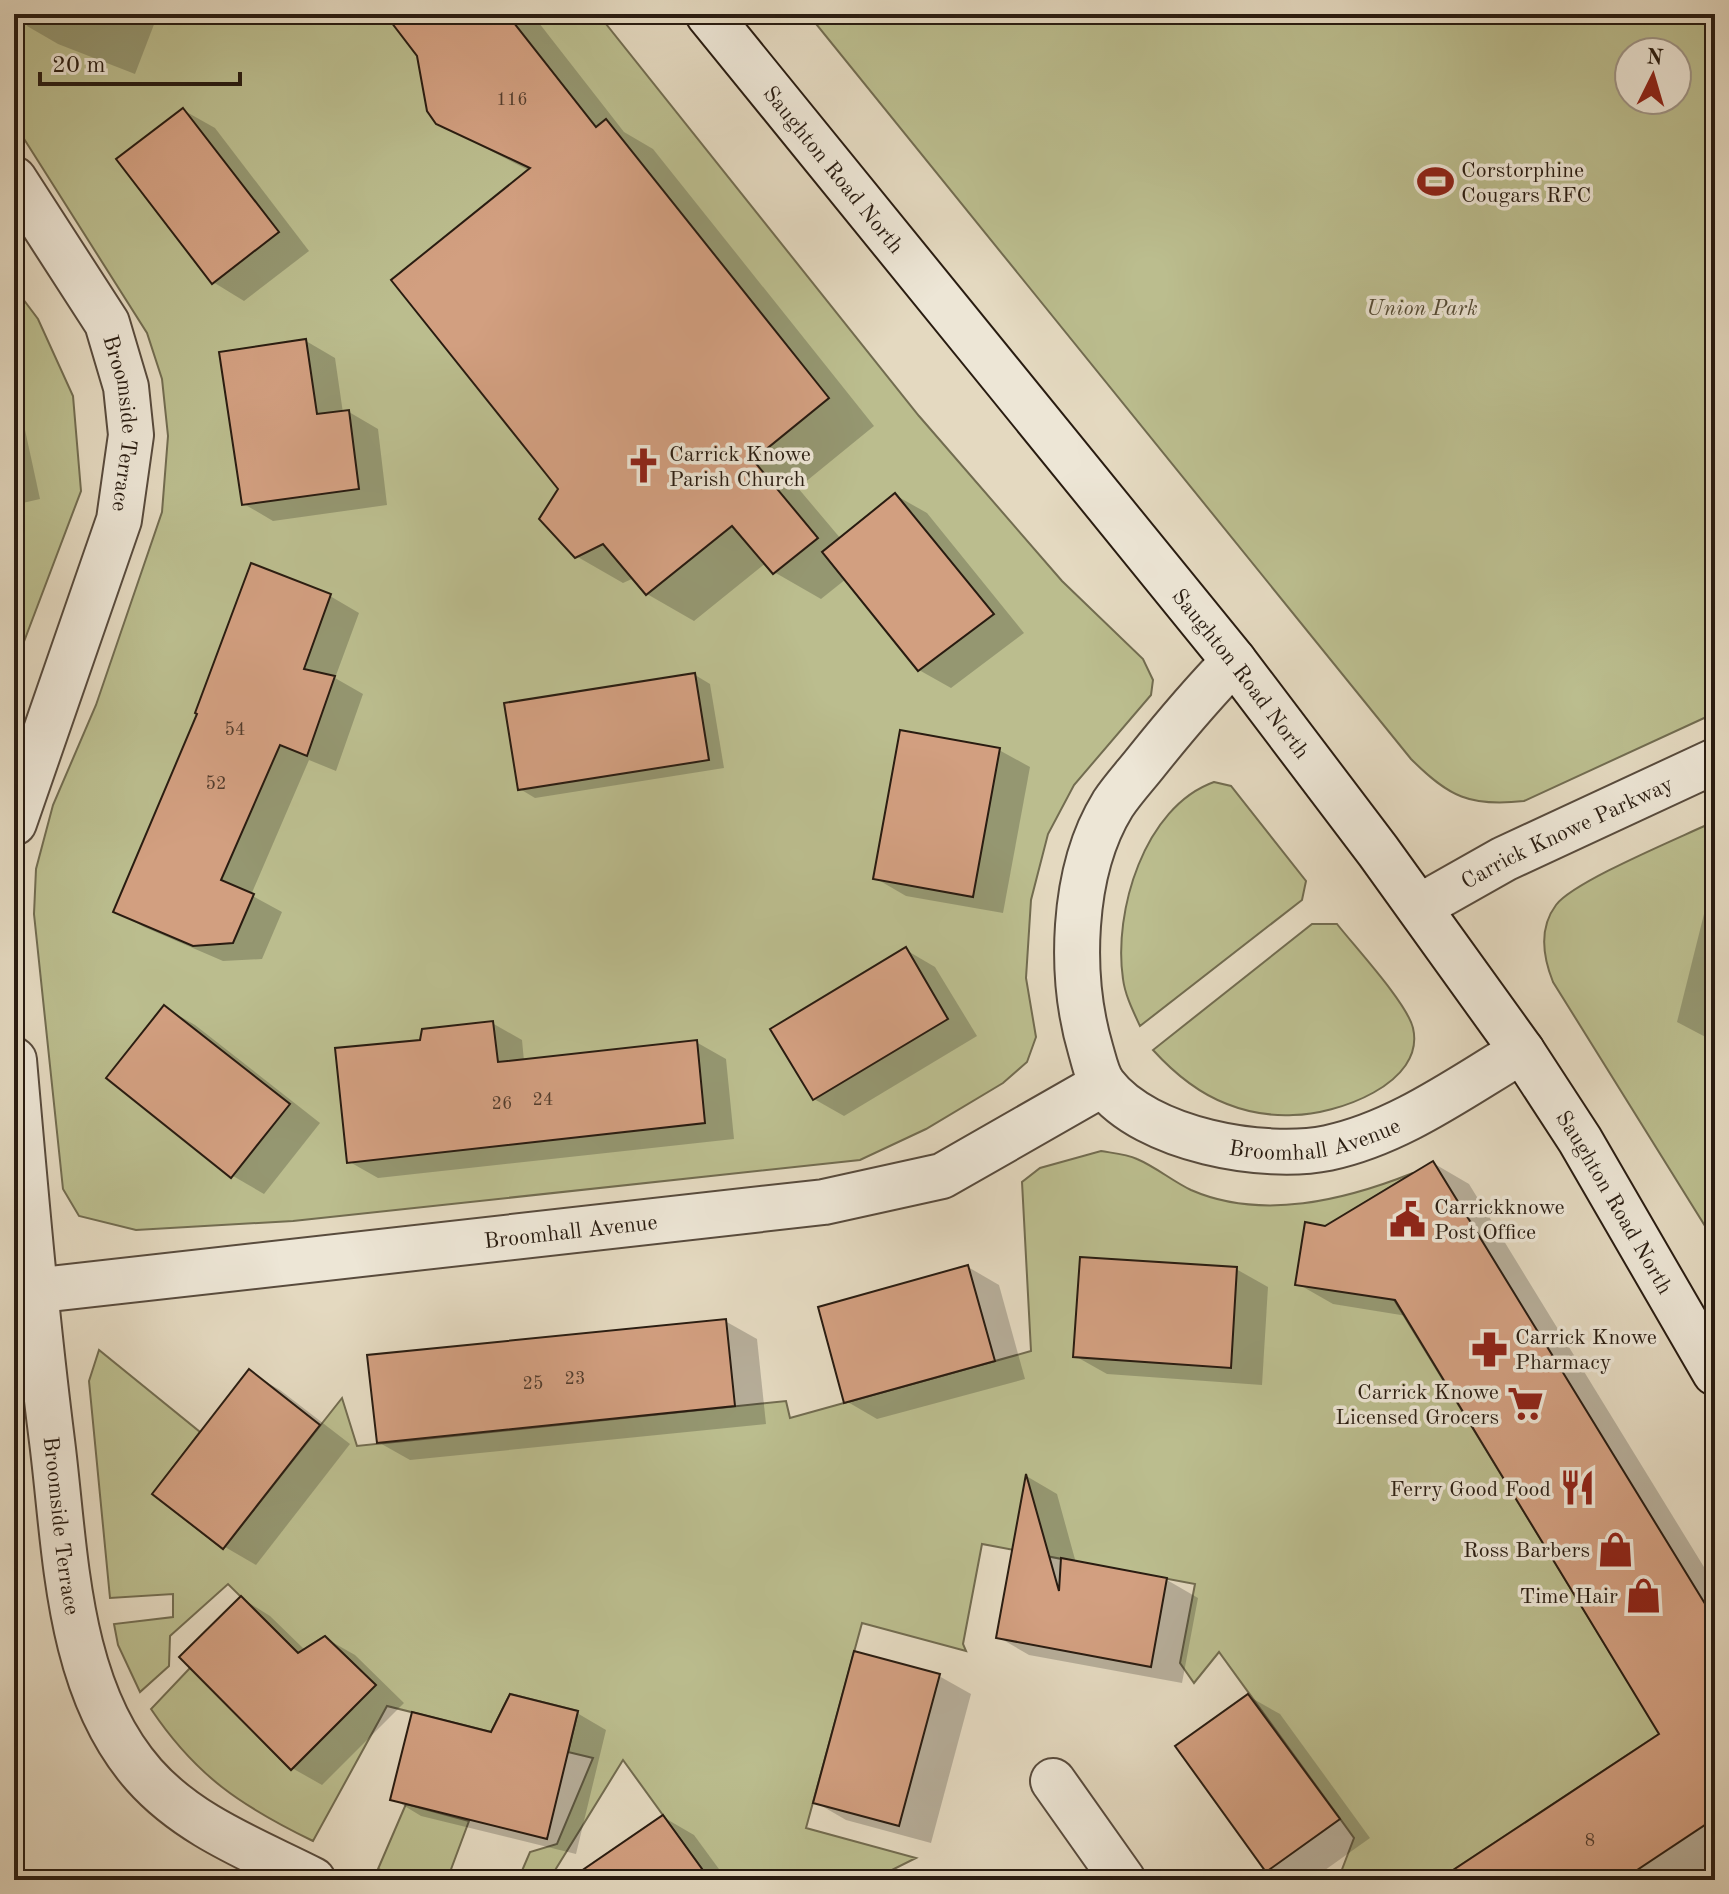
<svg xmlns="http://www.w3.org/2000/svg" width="1729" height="1894" font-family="'Old Standard TT',serif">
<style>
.green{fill:#bbbd8e;stroke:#726c50;stroke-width:2;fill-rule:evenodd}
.shadow{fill:#0003}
.building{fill:#d29f80;stroke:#291c11;stroke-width:2}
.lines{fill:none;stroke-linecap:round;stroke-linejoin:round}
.street-casing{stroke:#584b3d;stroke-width:48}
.secondary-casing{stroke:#291c11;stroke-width:48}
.street{stroke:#ede6d6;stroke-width:44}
.secondary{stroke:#ede6d6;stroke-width:44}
.labels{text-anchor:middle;stroke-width:7;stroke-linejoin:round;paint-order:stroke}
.number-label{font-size:18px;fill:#533d2d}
.street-label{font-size:22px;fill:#291c11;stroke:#ede6d6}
.poi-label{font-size:22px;fill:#291c11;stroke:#ede6d6;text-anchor:start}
.park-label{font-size:22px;font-style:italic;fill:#554c36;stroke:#ede6d6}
</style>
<rect width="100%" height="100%" fill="#e4d9c0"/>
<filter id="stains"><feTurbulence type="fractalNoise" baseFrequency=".0025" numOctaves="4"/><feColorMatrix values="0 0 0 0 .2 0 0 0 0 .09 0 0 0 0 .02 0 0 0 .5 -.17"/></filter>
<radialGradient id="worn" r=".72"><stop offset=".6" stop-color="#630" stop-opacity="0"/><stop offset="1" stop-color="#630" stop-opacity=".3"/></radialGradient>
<!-- green -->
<g class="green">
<path d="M 14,14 L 598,14 L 919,416 L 1062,581 L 1143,659 L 1153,680 L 1151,695 L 1074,785 L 1048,834 L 1031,900 L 1026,978 L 1036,1037 L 1027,1062 L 1003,1083 L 926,1129 L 860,1160 L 293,1221 L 136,1230 L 79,1216 L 63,1189 L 34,914 L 36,869 L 53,805 L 96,705 L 162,512 L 168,436 L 162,379 L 147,333 L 14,123 Z"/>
<path d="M 808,14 L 1715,14 L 1715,713 L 1524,801 C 1470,807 1449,797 1411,759 ZM 1629,52 L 1677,52 L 1677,100 L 1629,100 Z"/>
<path d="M 14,287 L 38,319 L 73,396 L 81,491 L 14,668 Z"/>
<path d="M 1214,782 L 1231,786 L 1306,881 L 1302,900 L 1140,1026 C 1133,1011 1125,995 1123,979 C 1113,912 1144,807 1214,782 Z"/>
<path d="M 1715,821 L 1715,1242 L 1553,982 C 1543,957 1538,929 1556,905 C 1574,881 1682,837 1715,821 Z"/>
<path d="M 1312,924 L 1337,924 C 1355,947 1407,1003 1413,1028 C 1426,1084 1335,1115 1293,1115 C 1271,1116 1247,1112 1227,1104 C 1198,1093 1173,1072 1153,1050 Z"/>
<path d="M 1101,1151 C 1112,1153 1126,1154 1137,1159 C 1156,1167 1172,1181 1191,1190 C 1262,1221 1345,1200 1413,1173 L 1343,1216 L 1612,1656 L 1702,1609 L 1715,1611 L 1715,1697 L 1438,1880 L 1338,1880 L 1354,1838 L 1219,1652 L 1194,1683 L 1180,1663 L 1195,1584 L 982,1544 L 963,1644 L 966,1651 L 862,1623 L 806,1828 L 916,1858 L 872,1880 L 710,1880 L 623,1760 L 549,1880 L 518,1880 L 530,1852 L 557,1844 L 593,1758 L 568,1752 L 578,1711 L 510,1694 L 491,1732 L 387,1706 L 313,1841 C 241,1806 196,1776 151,1709 L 190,1668 L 291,1770 L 352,1709 L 336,1692 L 359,1669 L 325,1636 L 298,1653 L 228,1584 L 170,1636 L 169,1666 L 140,1692 L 118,1645 L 114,1624 L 173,1617 L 173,1594 L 110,1598 L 89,1381 L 99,1350 L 200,1432 L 153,1494 L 223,1549 L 342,1398 L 357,1446 L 786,1401 L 790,1418 L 1031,1351 L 1022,1182 L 1040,1168 Z"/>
<path d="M 406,1804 L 469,1821 L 447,1880 L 405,1880 L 378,1869 Z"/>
</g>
<!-- shadow -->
<g class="shadow">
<path d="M 31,14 L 158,14 L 135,74 L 58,44 L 27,26 Z"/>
<path d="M 387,14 L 532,14 L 624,132 L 653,149 L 874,426 L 798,488 L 841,539 L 895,495 L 927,513 L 1024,633 L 951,688 L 919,670 L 846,579 L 821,599 L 774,572 L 766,563 L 694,621 L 647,594 L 634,578 L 623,583 L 576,556 L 561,489 L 530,171 L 437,123 L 419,55 Z"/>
<path d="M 183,110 L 215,128 L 309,251 L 244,301 L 213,282 Z"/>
<path d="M 306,341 L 335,358 L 343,413 L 349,412 L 378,429 L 387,505 L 273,521 L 244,504 Z"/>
<path d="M 14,379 L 40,499 L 14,505 Z"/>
<path d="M 252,566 L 330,596 L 359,613 L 335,678 L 363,694 L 336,771 L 309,760 L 251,895 L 282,912 L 262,959 L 223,961 L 144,927 L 116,911 L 200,714 Z"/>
<path d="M 695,675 L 710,684 L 724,768 L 535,798 L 520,789 Z"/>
<path d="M 999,750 L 1030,767 L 1003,913 L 906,896 L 875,878 Z"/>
<path d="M 1714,874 L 1715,874 L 1715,1042 L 1677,1022 Z"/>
<path d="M 906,950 L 935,967 L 977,1036 L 844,1116 L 814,1099 Z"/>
<path d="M 164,1007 L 195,1025 L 320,1123 L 264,1194 L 233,1176 Z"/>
<path d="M 492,1023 L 522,1040 L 524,1061 L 696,1042 L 726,1059 L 734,1139 L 378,1178 L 348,1161 L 422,1041 Z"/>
<path d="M 1433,1163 L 1469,1184 L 1715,1585 L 1715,1862 L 1688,1880 L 1442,1880 L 1662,1735 L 1407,1316 L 1333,1304 L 1298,1284 L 1326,1228 Z"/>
<path d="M 968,1267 L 999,1285 L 1025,1379 L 877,1419 L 846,1401 Z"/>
<path d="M 1236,1269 L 1268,1287 L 1262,1385 L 1107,1374 L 1075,1356 Z"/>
<path d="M 725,1321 L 757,1339 L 766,1424 L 410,1460 L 378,1442 Z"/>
<path d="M 249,1372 L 280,1390 L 350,1444 L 256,1565 L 225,1547 L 155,1493 Z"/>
<path d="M 1028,1477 L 1057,1494 L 1076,1563 L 1167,1580 L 1198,1598 L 1182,1683 L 1029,1655 L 998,1637 Z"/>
<path d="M 241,1598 L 270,1616 L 306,1651 L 325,1638 L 355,1655 L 404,1703 L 322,1785 L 292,1768 Z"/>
<path d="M 939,1676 L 971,1694 L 931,1843 L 846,1820 L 815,1802 Z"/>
<path d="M 1248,1696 L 1280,1714 L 1370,1838 L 1311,1880 L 1284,1880 L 1268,1871 Z"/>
<path d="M 511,1697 L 577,1713 L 606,1730 L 576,1854 L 421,1816 L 393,1799 L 492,1734 Z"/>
<path d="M 663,1817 L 694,1835 L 727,1880 L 604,1880 Z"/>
<path d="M 970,1871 L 986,1880 L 956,1880 Z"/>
</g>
<!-- building -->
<g class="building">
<path d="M 385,14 L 507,14 L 596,127 L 606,119 L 829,398 L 753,460 L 818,538 L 773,574 L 732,526 L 646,595 L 603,544 L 575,558 L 539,519 L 558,489 L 391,280 L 530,168 L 436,124 L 427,111 L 417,56 Z"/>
<path d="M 183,108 L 279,232 L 212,284 L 116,159 Z"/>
<path d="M 306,339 L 317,414 L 349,410 L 359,489 L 242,505 L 219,352 Z"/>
<path d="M 895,493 L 994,614 L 918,671 L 822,552 Z"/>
<path d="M 251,563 L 331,594 L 304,669 L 335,676 L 307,756 L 280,745 L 221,880 L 254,894 L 233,943 L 193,946 L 113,912 L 197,714 L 195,713 Z"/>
<path d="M 695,673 L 709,760 L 518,790 L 504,703 Z"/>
<path d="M 900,730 L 1000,748 L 973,897 L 873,879 Z"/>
<path d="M 906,947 L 948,1019 L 813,1100 L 770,1029 Z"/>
<path d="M 164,1005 L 290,1104 L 231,1178 L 106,1078 Z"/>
<path d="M 493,1021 L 498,1062 L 697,1040 L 705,1123 L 347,1163 L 335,1048 L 420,1040 L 422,1029 Z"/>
<path d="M 1433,1161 L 1715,1620 L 1715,1827 L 1711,1821 L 1622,1880 L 1438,1880 L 1659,1734 L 1395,1300 L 1295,1285 L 1305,1222 L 1325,1226 Z"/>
<path d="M 1080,1257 L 1237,1267 L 1231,1368 L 1073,1357 Z"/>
<path d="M 968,1265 L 995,1361 L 844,1403 L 818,1307 Z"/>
<path d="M 726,1319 L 735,1406 L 377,1443 L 367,1355 Z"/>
<path d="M 249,1369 L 320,1425 L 223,1549 L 152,1494 Z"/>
<path d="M 1026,1474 L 1059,1591 L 1061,1558 L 1167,1578 L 1151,1667 L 996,1638 Z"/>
<path d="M 241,1596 L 298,1653 L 325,1636 L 376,1685 L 291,1770 L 179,1657 Z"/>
<path d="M 854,1651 L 940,1674 L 899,1826 L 813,1803 Z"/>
<path d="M 510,1694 L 578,1711 L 547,1839 L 390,1800 L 412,1712 L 491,1732 Z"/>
<path d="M 1248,1694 L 1340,1819 L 1266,1872 L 1175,1746 Z"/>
<path d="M 663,1815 L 710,1880 L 568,1880 Z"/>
</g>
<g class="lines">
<defs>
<g id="street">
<path id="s1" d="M 14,179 L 107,323 L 126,387 L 131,435 L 119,520 L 14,823"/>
<path id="s2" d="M 1234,661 C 1203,693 1175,726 1147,761 C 1136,775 1123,789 1113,804 C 1071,872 1069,977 1091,1051 C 1094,1061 1097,1076 1104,1085 C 1146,1140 1264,1161 1328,1148 C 1399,1133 1461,1087 1522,1051"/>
<path id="s3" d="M 1419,907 L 1504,859 L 1715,761"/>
<path id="s4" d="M 14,1060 C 25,1187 36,1314 52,1441 C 66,1551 66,1687 144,1775 C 189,1826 254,1850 313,1880"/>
<path id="s5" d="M 14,1293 L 824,1202 L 942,1176 L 1103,1084"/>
<path d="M 1053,1781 L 1123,1880"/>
</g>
<g id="secondary">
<path id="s6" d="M 708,14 L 1234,661 L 1378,851 L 1522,1051 L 1580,1140 L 1715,1373"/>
</g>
</defs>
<!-- street casing -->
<use href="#street" class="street-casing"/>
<!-- secondary casing -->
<use href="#secondary" class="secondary-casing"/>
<!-- street -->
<use href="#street" class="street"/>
<!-- secondary -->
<use href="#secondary" class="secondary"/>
</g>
<!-- icons -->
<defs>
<symbol id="stadium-bare" viewBox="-9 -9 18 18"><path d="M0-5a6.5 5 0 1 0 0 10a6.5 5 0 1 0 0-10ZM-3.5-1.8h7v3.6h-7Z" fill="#8f2418" stroke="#ede6d6" stroke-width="2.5" paint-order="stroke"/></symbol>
<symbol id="church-bare" viewBox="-9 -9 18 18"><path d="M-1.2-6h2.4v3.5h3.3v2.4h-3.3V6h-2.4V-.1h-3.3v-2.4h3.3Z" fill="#8f2418" stroke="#ede6d6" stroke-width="2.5" paint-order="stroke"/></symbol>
<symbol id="civic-bare" viewBox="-9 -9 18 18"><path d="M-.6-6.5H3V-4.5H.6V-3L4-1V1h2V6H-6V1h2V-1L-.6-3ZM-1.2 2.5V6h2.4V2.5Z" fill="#8f2418" stroke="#ede6d6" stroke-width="2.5" paint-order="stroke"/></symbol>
<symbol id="pharmacy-bare" viewBox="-9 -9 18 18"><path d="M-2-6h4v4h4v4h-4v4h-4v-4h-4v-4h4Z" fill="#8f2418" stroke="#ede6d6" stroke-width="2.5" paint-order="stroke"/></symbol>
<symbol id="supermarket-bare" viewBox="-9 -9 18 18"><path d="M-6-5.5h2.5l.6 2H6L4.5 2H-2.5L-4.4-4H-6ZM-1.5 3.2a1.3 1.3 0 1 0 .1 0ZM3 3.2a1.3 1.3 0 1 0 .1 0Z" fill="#8f2418" stroke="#ede6d6" stroke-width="2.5" paint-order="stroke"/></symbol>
<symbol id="restaurant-bare" viewBox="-9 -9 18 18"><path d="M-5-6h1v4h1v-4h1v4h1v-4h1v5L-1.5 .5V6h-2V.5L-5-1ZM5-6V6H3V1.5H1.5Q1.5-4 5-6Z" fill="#8f2418" stroke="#ede6d6" stroke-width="2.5" paint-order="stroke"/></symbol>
<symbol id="shop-bare" viewBox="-9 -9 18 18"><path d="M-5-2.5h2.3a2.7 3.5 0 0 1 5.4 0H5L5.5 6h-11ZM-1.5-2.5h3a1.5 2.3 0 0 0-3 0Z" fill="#8f2418" stroke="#ede6d6" stroke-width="2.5" paint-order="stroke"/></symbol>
</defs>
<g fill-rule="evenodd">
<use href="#stadium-bare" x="1410" y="156" width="51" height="51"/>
<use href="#church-bare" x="618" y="440" width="51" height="51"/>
<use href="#civic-bare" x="1382" y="1194" width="51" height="51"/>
<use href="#pharmacy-bare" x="1464" y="1324" width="51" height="51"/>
<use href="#supermarket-bare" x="1500" y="1378" width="51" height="51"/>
<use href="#restaurant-bare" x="1552" y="1462" width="51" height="51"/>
<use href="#shop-bare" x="1590" y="1524" width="51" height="51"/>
<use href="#shop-bare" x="1618" y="1570" width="51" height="51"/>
</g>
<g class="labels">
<!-- number labels -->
<g class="number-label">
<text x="512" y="105">116</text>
<text x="235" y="735">54</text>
<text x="216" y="789">52</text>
<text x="543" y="1105">24</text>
<text x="502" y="1109">26</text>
<text x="575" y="1384">23</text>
<text x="533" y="1389">25</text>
<text x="1590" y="1846">8</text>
</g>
<!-- street labels -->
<g class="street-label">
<text dy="8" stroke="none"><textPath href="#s6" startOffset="200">Saughton Road North</textPath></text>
<text dy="8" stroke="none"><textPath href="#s1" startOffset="274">Broomside Terrace</textPath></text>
<text dy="8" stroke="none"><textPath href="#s6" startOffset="848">Saughton Road North</textPath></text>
<text dy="8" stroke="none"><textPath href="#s3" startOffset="166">Carrick Knowe Parkway</textPath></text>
<text dy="8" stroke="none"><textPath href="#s2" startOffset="708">Broomhall Avenue</textPath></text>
<text dy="8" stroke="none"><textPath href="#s6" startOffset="1496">Saughton Road North</textPath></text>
<text dy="8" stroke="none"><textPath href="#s5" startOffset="560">Broomhall Avenue</textPath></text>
<text dy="8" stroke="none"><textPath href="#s4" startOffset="468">Broomside Terrace</textPath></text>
</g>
<!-- poi labels -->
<g class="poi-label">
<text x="1461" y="177">Corstorphine<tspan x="1461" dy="25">Cougars RFC</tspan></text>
<text x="669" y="461">Carrick Knowe<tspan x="669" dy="25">Parish Church</tspan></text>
<text x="1434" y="1214">Carrickknowe<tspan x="1434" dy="25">Post Office</tspan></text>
<text x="1515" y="1344">Carrick Knowe<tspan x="1515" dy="25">Pharmacy</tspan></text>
<text x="1499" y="1399" text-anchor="end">Carrick Knowe<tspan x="1499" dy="25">Licensed Grocers</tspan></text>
<text x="1551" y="1496" text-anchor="end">Ferry Good Food</text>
<text x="1590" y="1557" text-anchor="end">Ross Barbers</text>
<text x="1618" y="1603" text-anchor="end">Time Hair</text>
</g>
<!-- park labels -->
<g class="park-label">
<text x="1422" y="315">Union Park</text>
</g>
</g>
<!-- margin -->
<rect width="1729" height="1894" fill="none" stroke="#e4d9c0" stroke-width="48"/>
<rect x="16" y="16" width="1697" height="1862" fill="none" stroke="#291c11" stroke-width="4"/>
<rect x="24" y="24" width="1681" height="1846" fill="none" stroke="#291c11" stroke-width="2"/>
<!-- north arrow -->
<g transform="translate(1653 76) rotate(5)"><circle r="38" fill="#ede6d6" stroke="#9f9587" stroke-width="2"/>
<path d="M0-6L14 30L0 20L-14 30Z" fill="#8f2418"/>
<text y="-12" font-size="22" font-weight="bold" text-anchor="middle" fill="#291c11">N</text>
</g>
<!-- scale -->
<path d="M40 72v12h200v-12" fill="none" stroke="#291c11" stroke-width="4"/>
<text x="52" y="72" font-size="24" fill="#291c11" stroke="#ede6d6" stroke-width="6" paint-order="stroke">20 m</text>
<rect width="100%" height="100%" filter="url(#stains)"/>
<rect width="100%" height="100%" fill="url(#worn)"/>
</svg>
